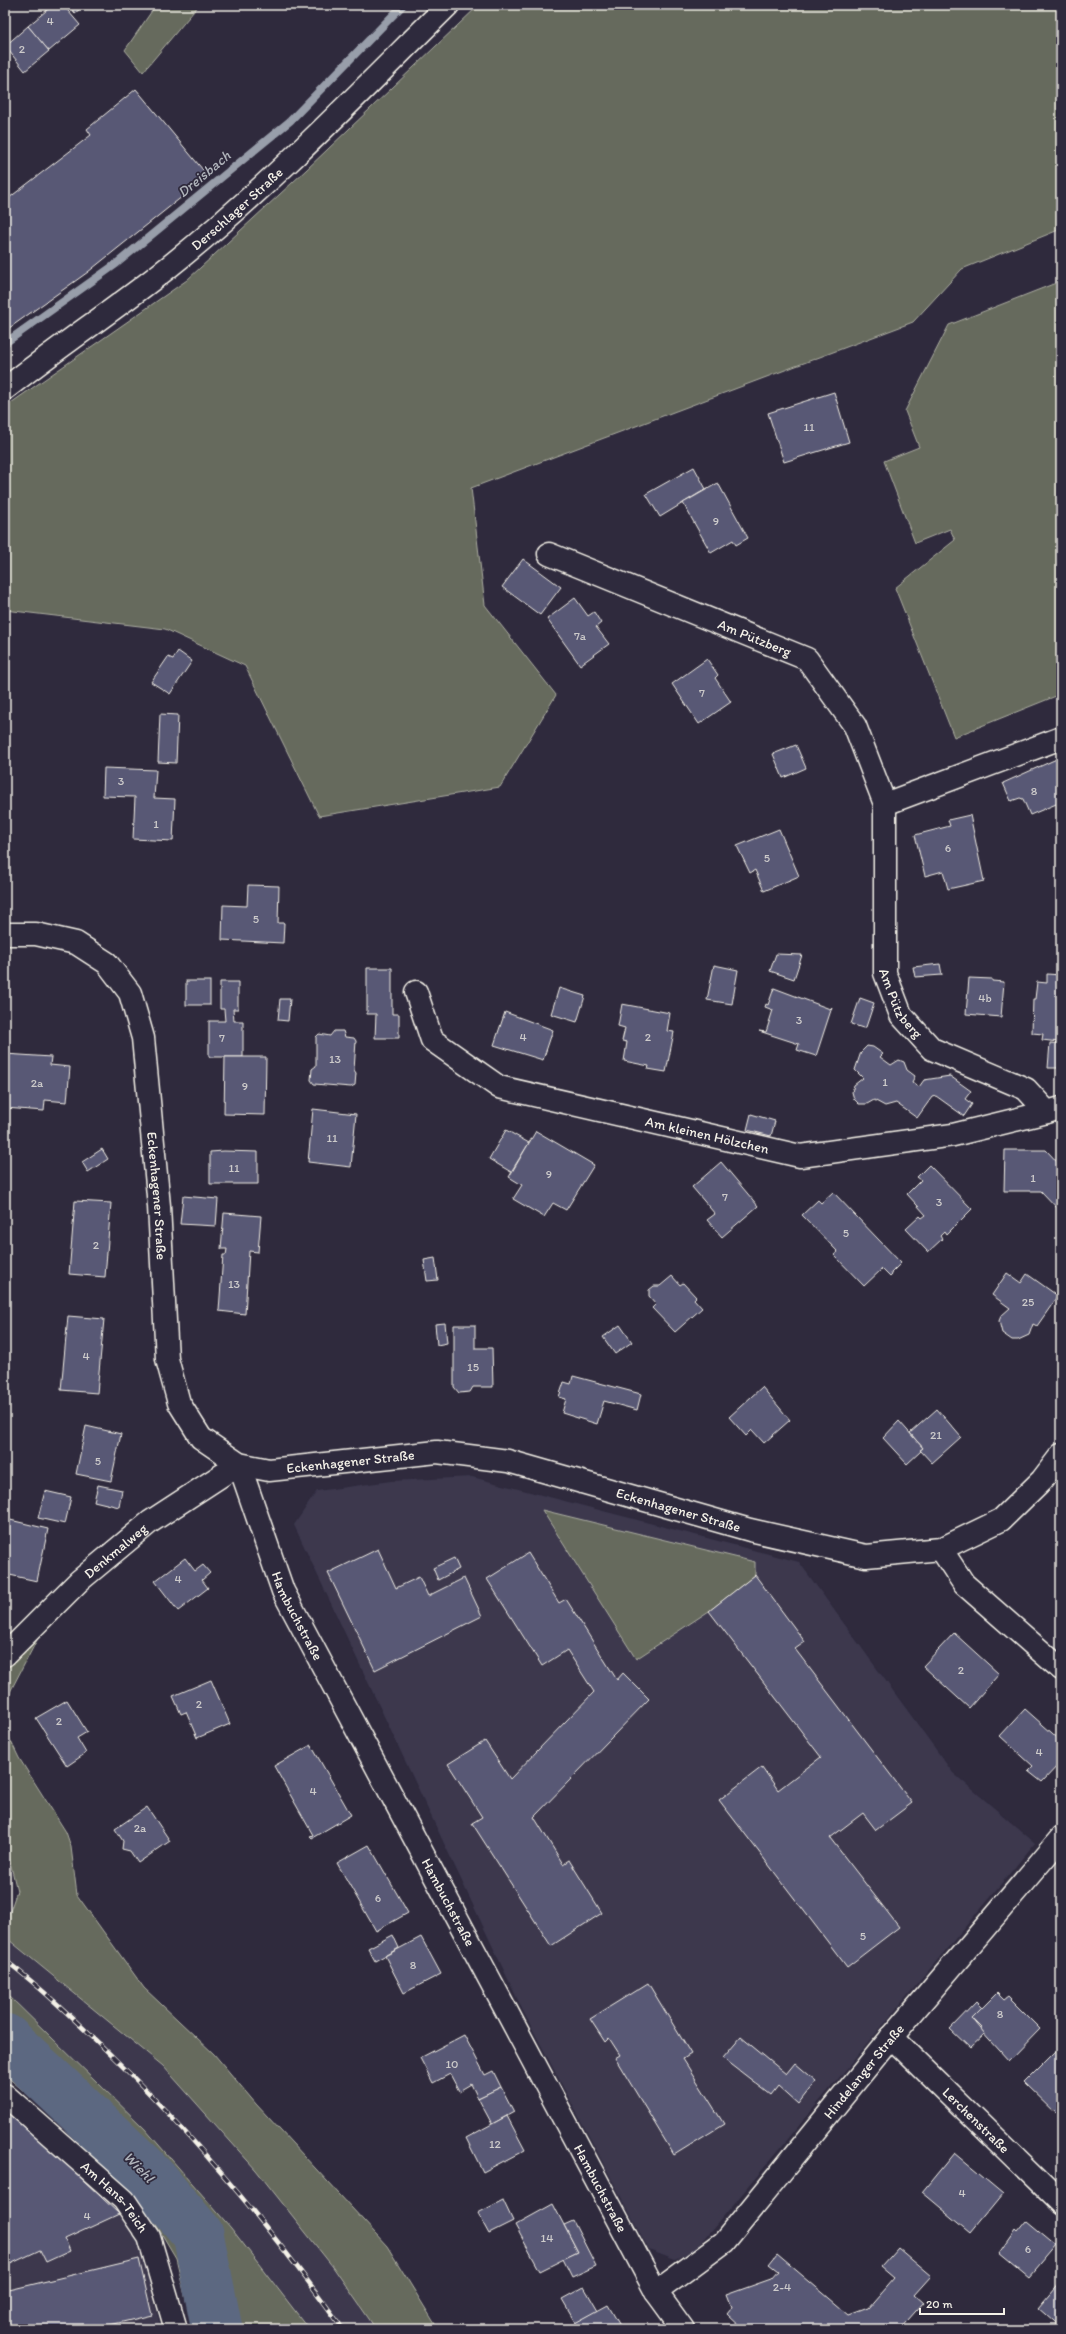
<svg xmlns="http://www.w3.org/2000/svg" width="1066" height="2334" font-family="Itim,sans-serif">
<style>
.built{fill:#3c384e}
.green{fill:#666b5d;stroke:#adaea2}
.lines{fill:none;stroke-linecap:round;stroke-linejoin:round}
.stream{stroke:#989eaa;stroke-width:8}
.river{stroke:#5b6781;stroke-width:51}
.building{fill:#595875;stroke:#f4f1e8}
.minor-casing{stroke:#f4f1e8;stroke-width:25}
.secondary-casing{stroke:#f4f1e8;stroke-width:25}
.minor{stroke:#2f2a3d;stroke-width:22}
.secondary{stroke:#2f2a3d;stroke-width:22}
.rail-casing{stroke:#f4f1e8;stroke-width:4.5}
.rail{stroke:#2f2a3d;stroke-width:3;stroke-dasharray:9;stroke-linecap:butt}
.labels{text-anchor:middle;stroke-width:3.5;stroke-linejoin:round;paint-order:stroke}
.number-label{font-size:12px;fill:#cdcbcb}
.street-label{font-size:14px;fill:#f4f1e8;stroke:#2f2a3d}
.water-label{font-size:15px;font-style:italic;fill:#afb3ba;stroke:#2f2a3d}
</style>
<rect width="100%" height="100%" fill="#2f2a3d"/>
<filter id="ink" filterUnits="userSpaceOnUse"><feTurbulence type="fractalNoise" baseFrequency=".025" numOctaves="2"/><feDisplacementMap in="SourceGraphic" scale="8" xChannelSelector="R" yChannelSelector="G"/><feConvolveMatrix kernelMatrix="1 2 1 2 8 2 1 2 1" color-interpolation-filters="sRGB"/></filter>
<g filter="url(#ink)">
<!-- built -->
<g class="built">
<path d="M 472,1477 L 799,1562 L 953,1773 L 1035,1843 L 697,2248 L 675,2260 L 649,2250 L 523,2011 L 294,1525 L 317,1491 L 391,1481 Z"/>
<path d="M 5,1937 L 163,2066 L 256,2170 L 333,2267 L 376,2329 L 309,2329 L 231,2228 L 145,2129 L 5,1992 Z"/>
<path d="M 5,2104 L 134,2221 L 161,2329 L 5,2329 Z"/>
</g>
<!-- green -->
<g class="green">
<path d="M 156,5 L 199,5 L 143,72 L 125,50 Z"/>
<path d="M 479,5 L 1061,5 L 1061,229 L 962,269 L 913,322 L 471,488 L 485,605 L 556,695 L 500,787 L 319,816 L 245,666 L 165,629 L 5,610 L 5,407 L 187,280 L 306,170 Z"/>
<path d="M 1061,281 L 1061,694 L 954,737 L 895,588 L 955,540 L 950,529 L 915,543 L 884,461 L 919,447 L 905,411 L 949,325 Z"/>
<path d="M 542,1510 L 755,1562 L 755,1575 L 709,1611 L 636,1659 Z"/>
<path d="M 36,1633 L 38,1638 L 11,1690 L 5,1709 L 5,1663 Z"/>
<path d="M 5,1729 L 19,1758 L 66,1832 L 71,1847 L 77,1895 L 144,1988 L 214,2054 L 256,2104 L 387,2246 L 438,2329 L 376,2329 L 333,2267 L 256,2170 L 163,2066 L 9,1940 L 9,1914 L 17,1891 L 5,1841 Z"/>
<path d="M 5,1992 L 145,2129 L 231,2228 L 309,2329 L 193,2329 L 176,2258 L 151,2216 L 124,2177 L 5,2075 Z"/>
</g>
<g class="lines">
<!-- stream -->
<path class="stream" d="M 5,343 L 116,264 L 290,121 L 403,5"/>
<!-- river -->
<path class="river" d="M 5,2039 L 142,2168 L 198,2234 L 217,2329"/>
</g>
<!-- building -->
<g class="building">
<path d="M 53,5 L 63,5 L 80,25 L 49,51 L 28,26 Z"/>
<path d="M 68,5 L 85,5 L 75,13 Z"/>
<path d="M 28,26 L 49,51 L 25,71 L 5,46 Z"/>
<path d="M 136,89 L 208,176 L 88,272 L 5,331 L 5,201 L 91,135 L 87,129 Z"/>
<path d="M 834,392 L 849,442 L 784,462 L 768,413 Z"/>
<path d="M 694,467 L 706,489 L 660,517 L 646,494 Z"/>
<path d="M 718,483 L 748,538 L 736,545 L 733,540 L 711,553 L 683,503 Z"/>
<path d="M 523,559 L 561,587 L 540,615 L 502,587 Z"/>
<path d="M 575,598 L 588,616 L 594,612 L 601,623 L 596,627 L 609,644 L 580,665 L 547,619 Z"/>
<path d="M 178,651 L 192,661 L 170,694 L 151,682 L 168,657 L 173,659 Z"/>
<path d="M 707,659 L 718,675 L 715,678 L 731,702 L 699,724 L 672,684 Z"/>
<path d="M 160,714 L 178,715 L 176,763 L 158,762 Z"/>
<path d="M 796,745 L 806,768 L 783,778 L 773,754 Z"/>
<path d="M 1061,757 L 1061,802 L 1030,815 L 1023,799 L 1020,798 L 1011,801 L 1003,783 Z"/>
<path d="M 104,768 L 156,770 L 154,798 L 175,799 L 173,841 L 133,839 L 135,797 L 103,796 Z"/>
<path d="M 970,815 L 984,881 L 948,889 L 943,871 L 925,876 L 915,835 L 950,826 L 948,820 Z"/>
<path d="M 779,829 L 799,876 L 764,891 L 755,870 L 750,873 L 737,846 Z"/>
<path d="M 248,885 L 279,886 L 278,923 L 284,923 L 283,943 L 222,940 L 223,905 L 247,906 Z"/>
<path d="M 776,954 L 802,955 L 794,979 L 770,971 Z"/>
<path d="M 940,964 L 942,975 L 915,977 L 913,967 Z"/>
<path d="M 714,965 L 738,970 L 732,1004 L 707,1000 Z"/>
<path d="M 367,968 L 392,968 L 392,1014 L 399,1014 L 399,1038 L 375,1038 L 376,1014 L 367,1014 Z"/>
<path d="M 1047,974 L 1061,975 L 1059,1042 L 1042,1040 L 1043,1034 L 1032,1033 L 1033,999 L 1035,999 L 1037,982 L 1047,983 Z"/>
<path d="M 969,978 L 992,979 L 992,981 L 1004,982 L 1001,1017 L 966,1014 Z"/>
<rect x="186" y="981" width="24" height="24"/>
<path d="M 220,982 L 238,982 L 238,1009 L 233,1009 L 234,1021 L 243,1021 L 243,1057 L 209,1057 L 209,1021 L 225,1021 L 224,1009 L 220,1009 Z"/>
<path d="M 559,988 L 585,996 L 577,1022 L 551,1014 Z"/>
<path d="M 774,988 L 830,1009 L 832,1007 L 816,1056 L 797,1050 L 799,1044 L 759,1031 L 766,1032 L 773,1010 L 765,1007 L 766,1004 L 768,1005 Z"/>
<path d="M 860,998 L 874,1003 L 866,1027 L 863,1028 L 851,1024 Z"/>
<path d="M 280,999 L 290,999 L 288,1021 L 278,1020 Z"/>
<path d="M 622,1004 L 670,1013 L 667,1031 L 674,1032 L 666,1072 L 648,1069 L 649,1066 L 624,1061 L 627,1042 L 622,1041 L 625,1028 L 618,1026 Z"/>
<path d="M 505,1012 L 553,1030 L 543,1060 L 494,1045 Z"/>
<path d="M 334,1031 L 343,1031 L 345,1037 L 354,1038 L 356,1041 L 354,1070 L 356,1073 L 355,1085 L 351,1087 L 314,1084 L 311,1080 L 312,1069 L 316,1066 L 316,1037 L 319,1034 L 330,1036 Z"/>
<path d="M 1050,1043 L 1061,1044 L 1061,1068 L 1048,1068 Z"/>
<path d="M 867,1046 L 873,1047 L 883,1054 L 880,1057 L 891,1065 L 899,1060 L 904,1062 L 907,1070 L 915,1076 L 912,1082 L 919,1087 L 924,1080 L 950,1076 L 971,1091 L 965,1099 L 972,1104 L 964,1116 L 936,1096 L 932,1097 L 917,1118 L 896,1103 L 885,1106 L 874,1100 L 867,1104 L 859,1104 L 854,1099 L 852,1092 L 854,1085 L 863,1078 L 855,1070 L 861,1052 Z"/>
<path d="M 5,1054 L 51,1057 L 50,1065 L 70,1067 L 67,1102 L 45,1100 L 44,1111 L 5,1108 Z"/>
<path d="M 225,1057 L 266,1057 L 265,1115 L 224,1114 Z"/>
<path d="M 313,1109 L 356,1114 L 351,1167 L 308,1162 Z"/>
<path d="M 751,1114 L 775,1121 L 771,1136 L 747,1130 Z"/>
<path d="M 506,1130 L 529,1143 L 511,1172 L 489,1159 Z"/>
<path d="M 536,1131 L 594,1165 L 566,1210 L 553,1203 L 544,1217 L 513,1199 L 522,1185 L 509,1177 Z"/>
<path d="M 102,1149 L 108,1159 L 88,1172 L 82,1162 Z"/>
<path d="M 1005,1150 L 1046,1150 L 1061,1166 L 1061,1212 L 1041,1191 L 1004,1191 Z"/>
<path d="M 224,1151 L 258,1152 L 258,1184 L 210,1184 L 210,1152 Z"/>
<path d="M 721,1162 L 758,1206 L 722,1237 L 707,1220 L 715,1214 L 692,1187 Z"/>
<path d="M 929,1165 L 972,1209 L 946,1235 L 944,1232 L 940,1236 L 942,1239 L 928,1252 L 906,1229 L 920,1216 L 922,1218 L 926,1215 L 907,1194 L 921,1180 L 917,1177 Z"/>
<path d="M 833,1192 L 901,1263 L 891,1273 L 892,1275 L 890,1277 L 882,1269 L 864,1286 L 834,1255 L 838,1252 L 802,1215 L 818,1200 L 821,1203 Z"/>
<path d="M 183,1196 L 218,1199 L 216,1226 L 180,1224 Z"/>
<path d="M 75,1201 L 111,1203 L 105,1277 L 69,1274 Z"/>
<path d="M 224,1213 L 261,1216 L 258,1252 L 249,1251 L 245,1314 L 219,1311 L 223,1255 L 226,1255 L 227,1249 L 221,1249 Z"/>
<path d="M 435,1258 L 438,1280 L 427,1281 L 424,1260 Z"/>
<path d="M 1007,1273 L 1021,1283 L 1027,1274 L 1058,1296 L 1037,1326 L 1033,1324 L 1029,1335 L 1018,1340 L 1012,1340 L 1002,1333 L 999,1321 L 1001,1316 L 1010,1308 L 992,1295 Z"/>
<path d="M 672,1276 L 680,1285 L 683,1283 L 696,1297 L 694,1299 L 702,1308 L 675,1332 L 652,1308 L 656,1304 L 649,1296 L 649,1290 L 654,1286 L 660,1286 Z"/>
<path d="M 68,1316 L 104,1319 L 97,1393 L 61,1390 Z"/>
<path d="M 445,1323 L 447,1343 L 437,1345 L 435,1324 Z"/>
<path d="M 454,1325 L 475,1325 L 475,1348 L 492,1348 L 493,1387 L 473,1387 L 470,1392 L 459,1393 L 454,1387 Z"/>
<path d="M 620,1325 L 632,1342 L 615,1354 L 603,1337 Z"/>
<path d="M 573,1376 L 641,1394 L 637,1410 L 604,1401 L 597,1424 L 562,1413 L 566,1399 L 559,1397 L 564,1382 L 571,1384 Z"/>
<path d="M 762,1387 L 790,1420 L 764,1443 L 752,1430 L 746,1436 L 729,1417 Z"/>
<path d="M 937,1409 L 961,1437 L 932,1463 L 920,1450 L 923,1448 L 910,1433 Z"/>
<path d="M 899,1421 L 923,1448 L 920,1450 L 921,1451 L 907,1464 L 883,1438 Z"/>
<path d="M 86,1426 L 121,1434 L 111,1481 L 76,1474 Z"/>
<path d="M 98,1485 L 122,1490 L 119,1507 L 94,1501 Z"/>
<path d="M 45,1491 L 71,1497 L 65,1524 L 38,1518 Z"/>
<path d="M 6,1519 L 48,1529 L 37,1581 L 5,1574 Z"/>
<path d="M 378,1549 L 396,1588 L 419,1577 L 428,1596 L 464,1578 L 482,1616 L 375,1670 L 328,1573 Z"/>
<path d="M 528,1553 L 559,1603 L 566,1599 L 617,1680 L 623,1673 L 649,1699 L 534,1817 L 563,1864 L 569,1860 L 602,1913 L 551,1946 L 472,1823 L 482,1817 L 448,1764 L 485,1741 L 510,1779 L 594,1692 L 567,1650 L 542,1666 L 487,1579 Z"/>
<path d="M 185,1558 L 195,1571 L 203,1565 L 210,1573 L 202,1580 L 208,1588 L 178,1611 L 155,1581 Z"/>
<path d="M 454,1558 L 459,1569 L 438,1580 L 433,1568 Z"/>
<path d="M 755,1575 L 805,1642 L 795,1649 L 912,1803 L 876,1830 L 863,1813 L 830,1838 L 899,1927 L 847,1967 L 719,1800 L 762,1767 L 778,1790 L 821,1757 L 709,1611 Z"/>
<path d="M 954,1633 L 999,1674 L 969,1708 L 923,1666 Z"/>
<path d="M 211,1680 L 230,1724 L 197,1738 L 186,1712 L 181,1714 L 173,1696 Z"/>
<path d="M 67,1700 L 87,1732 L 77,1738 L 86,1753 L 67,1766 L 36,1718 Z"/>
<path d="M 1025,1709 L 1061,1741 L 1061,1762 L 1042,1782 L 1028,1771 L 1033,1766 L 1000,1736 Z"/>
<path d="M 311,1745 L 351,1815 L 312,1838 L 310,1836 L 313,1835 L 274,1766 Z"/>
<path d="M 147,1807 L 170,1841 L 138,1863 L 130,1851 L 122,1849 L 123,1841 L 115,1829 Z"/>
<path d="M 369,1845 L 408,1913 L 376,1931 L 337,1863 Z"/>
<path d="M 393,1935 L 399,1948 L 375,1961 L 368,1948 Z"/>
<path d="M 421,1937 L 441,1974 L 404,1993 L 385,1956 Z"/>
<path d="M 648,1983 L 691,2054 L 683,2059 L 724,2124 L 674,2155 L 615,2058 L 620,2055 L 609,2038 L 605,2042 L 590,2019 Z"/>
<path d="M 997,1993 L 1004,2000 L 1008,1997 L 1040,2029 L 1009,2061 L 980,2029 L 982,2028 L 972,2018 Z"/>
<path d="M 976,2002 L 982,2008 L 972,2018 L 985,2034 L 970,2048 L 950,2029 Z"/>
<path d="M 464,2035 L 485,2075 L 493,2071 L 501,2087 L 478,2098 L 471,2084 L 459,2091 L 450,2074 L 433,2083 L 420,2058 Z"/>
<path d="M 741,2037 L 786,2074 L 795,2063 L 816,2081 L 798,2104 L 778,2086 L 771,2095 L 723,2058 Z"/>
<path d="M 1061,2046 L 1061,2115 L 1059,2117 L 1024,2083 Z"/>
<path d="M 501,2087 L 514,2112 L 492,2124 L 478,2098 Z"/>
<path d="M 5,2106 L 119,2214 L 65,2239 L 70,2251 L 46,2262 L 40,2250 L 8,2265 L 5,2259 Z"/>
<path d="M 507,2116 L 525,2150 L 483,2172 L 466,2138 Z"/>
<path d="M 954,2153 L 1003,2194 L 971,2233 L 922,2192 Z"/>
<path d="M 503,2200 L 513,2221 L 489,2233 L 478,2213 Z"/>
<path d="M 553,2204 L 578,2252 L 540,2271 L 515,2225 Z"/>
<path d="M 573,2221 L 596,2266 L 572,2277 L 563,2259 L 578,2252 L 564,2225 Z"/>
<path d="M 1027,2221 L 1056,2245 L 1029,2277 L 1000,2253 L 1016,2230 L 1018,2232 Z"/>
<path d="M 898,2248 L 931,2276 L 914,2295 L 923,2303 L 900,2329 L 744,2329 L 727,2313 L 731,2308 L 726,2295 L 771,2279 L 778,2271 L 769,2264 L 777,2254 L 849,2315 L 868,2308 L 894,2278 L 881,2267 Z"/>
<path d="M 139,2259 L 152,2315 L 93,2329 L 5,2329 L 5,2291 Z"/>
<path d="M 1061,2282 L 1061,2327 L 1039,2308 Z"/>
<path d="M 584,2287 L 598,2311 L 576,2323 L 562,2299 Z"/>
<path d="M 608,2305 L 622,2329 L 578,2329 L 575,2323 Z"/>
</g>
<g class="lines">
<defs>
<g id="minor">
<path id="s1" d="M 549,554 L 807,659 L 855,726 L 885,804 L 885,973 L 901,1015 L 932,1049 L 1026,1089 L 1047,1112 L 1061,1108"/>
<path d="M 885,804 L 1061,738"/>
<path id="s2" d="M 416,992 L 432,1040 L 499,1087 L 800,1156 L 953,1135 L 1047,1112"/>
<path d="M 941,1549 L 964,1584 L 1061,1669"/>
<path id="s3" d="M 5,1655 L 79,1581 L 150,1522 L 239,1464 L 283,1591 L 656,2292 L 683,2329"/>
<path id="s4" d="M 891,2037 L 1061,2203"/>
<path id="s5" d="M 5,2095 L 124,2200 L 149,2237 L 176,2329"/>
<path id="s6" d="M 656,2292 L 724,2242 L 884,2046 L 1061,1838"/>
</g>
<g id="secondary">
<path id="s7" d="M 5,389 C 59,346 116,309 170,266 C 269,187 358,94 448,5"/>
<path id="s8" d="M 5,934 L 36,934 L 76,943 L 107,963 L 130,993 L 143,1038 L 159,1206 L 167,1359 L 179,1403 L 201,1438 L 239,1464 L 269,1470 L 437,1452 L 508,1461 L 750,1530 L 866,1556 L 941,1549 L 1001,1520 L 1042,1480 L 1061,1455"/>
</g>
</defs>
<!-- minor casing -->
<use href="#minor" class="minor-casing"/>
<!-- secondary casing -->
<use href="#secondary" class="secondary-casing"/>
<!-- minor -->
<use href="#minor" class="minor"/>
<!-- secondary -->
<use href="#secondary" class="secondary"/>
<defs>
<path id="rail" d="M 5,1960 C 43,1989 77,2022 111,2055 C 197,2139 273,2231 343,2329"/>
</defs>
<!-- rail casing -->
<use href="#rail" class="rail-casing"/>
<!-- rail -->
<use href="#rail" class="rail"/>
</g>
</g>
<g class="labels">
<!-- number labels -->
<g class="number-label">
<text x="50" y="25">4</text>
<text x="22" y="53">2</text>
<text x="809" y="431">11</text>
<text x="716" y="525">9</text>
<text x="580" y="640">7a</text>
<text x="702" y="697">7</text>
<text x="121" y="785">3</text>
<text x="1034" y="795">8</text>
<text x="156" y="828">1</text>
<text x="948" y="852">6</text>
<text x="767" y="862">5</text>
<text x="256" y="923">5</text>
<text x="985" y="1002">4b</text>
<text x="799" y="1024">3</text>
<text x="523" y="1041">4</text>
<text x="648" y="1041">2</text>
<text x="222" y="1042">7</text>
<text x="335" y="1063">13</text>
<text x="885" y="1086">1</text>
<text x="37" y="1087">2a</text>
<text x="245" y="1090">9</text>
<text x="332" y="1142">11</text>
<text x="234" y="1172">11</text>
<text x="549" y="1178">9</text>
<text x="1033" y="1182">1</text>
<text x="725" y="1201">7</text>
<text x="939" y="1206">3</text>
<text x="846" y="1237">5</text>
<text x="96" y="1249">2</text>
<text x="234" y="1288">13</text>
<text x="1028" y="1306">25</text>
<text x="86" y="1360">4</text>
<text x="473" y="1371">15</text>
<text x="936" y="1439">21</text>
<text x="98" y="1465">5</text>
<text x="178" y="1583">4</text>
<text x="961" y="1674">2</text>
<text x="199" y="1708">2</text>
<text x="59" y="1725">2</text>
<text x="1039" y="1756">4</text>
<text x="313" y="1795">4</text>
<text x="140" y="1832">2a</text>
<text x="378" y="1902">6</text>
<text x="863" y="1940">5</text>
<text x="413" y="1969">8</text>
<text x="1000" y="2018">8</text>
<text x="452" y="2068">10</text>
<text x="495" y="2148">12</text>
<text x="962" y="2197">4</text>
<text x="87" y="2220">4</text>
<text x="547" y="2242">14</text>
<text x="1028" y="2253">6</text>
<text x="782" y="2291">2-4</text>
</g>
<!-- street labels -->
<g class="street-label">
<text dy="5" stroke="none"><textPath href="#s7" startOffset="294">Derschlager Straße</textPath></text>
<text dy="5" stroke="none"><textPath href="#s1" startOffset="222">Am Pützberg</textPath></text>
<text dy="5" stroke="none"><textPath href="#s1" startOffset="648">Am Pützberg</textPath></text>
<text dy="5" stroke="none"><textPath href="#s2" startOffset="346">Am kleinen Hölzchen</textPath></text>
<text dy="5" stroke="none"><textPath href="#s8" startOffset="352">Eckenhagener Straße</textPath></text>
<text dy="5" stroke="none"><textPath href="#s8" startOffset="761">Eckenhagener Straße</textPath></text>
<text dy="5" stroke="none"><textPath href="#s8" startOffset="1097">Eckenhagener Straße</textPath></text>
<text dy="5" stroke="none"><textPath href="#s3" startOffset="152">Denkmalweg</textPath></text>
<text dy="5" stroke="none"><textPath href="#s3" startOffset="466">Hambuchstraße</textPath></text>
<text dy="5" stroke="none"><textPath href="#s3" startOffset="790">Hambuchstraße</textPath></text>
<text dy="5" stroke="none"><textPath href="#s6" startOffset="305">Hindelanger Straße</textPath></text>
<text dy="5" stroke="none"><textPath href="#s4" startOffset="119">Lerchenstraße</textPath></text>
<text dy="5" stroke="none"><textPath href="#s3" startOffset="1114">Hambuchstraße</textPath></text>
<text dy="5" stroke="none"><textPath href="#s5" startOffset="150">Am Hans-Teich</textPath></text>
</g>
<!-- water labels -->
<g class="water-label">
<text transform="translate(204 174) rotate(-40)" y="5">Dreisbach</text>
<text transform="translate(139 2167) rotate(46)" y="5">Wiehl</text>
</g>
</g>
<!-- margin -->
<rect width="1066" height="2334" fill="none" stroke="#2f2a3d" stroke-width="20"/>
<rect x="10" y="10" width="1046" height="2314" fill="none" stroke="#f4f1e8" stroke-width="1.5" filter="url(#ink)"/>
<!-- scale -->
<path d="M920 2308v6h84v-6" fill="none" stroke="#f4f1e8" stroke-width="2"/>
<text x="926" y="2308" font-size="12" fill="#f4f1e8" stroke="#2f2a3d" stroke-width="3" paint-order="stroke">20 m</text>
</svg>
